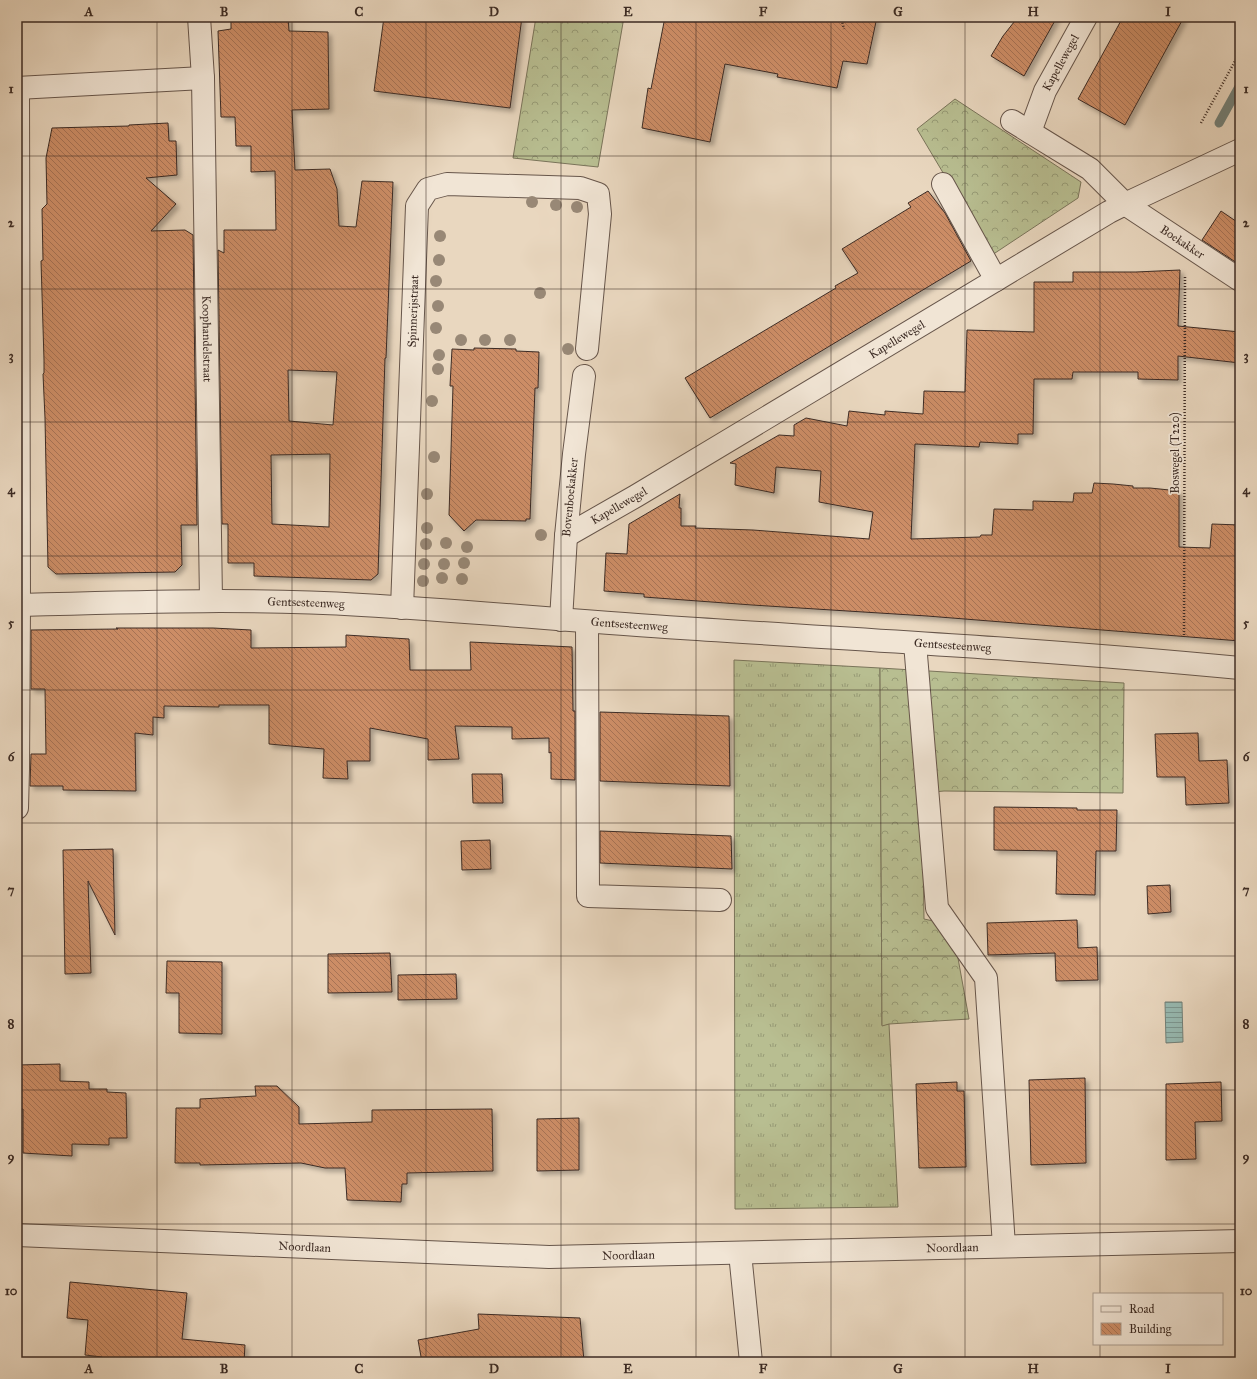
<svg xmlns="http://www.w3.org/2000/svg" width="1257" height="1379" font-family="'IM FELL Great Primer',serif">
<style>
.grass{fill:url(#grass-tufts);stroke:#7a745a}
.forest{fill:url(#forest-crowns);stroke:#7a745a}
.water{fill:url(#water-rules);stroke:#738179}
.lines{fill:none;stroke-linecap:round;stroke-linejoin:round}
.stream{stroke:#738179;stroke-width:9}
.building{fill:url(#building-back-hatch);stroke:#3c2b24;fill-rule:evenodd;filter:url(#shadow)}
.minor-casing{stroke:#67564b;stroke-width:24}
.path{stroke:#3c2b24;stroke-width:2.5;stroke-dasharray:1 2;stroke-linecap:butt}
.minor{stroke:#f1e5d5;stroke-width:22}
.tree{fill:#988876}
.grid{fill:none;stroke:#3c2b24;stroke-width:1;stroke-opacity:0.55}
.labels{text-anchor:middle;stroke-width:3.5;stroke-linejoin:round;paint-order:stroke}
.street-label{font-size:12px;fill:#3c2b24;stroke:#f1e5d5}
.neatline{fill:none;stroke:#3c2b24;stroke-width:1.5}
.grid-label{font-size:13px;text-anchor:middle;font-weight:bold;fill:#3c2b24}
</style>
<defs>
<pattern id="grass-tufts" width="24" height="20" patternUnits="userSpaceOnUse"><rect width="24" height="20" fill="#b8be91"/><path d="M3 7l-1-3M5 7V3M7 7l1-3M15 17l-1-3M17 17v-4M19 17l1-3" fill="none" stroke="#979b76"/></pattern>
<pattern id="forest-crowns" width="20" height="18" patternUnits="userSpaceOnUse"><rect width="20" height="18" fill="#b8be91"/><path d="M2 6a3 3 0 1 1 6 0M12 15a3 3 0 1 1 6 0" fill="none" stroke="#979b76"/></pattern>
<pattern id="water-rules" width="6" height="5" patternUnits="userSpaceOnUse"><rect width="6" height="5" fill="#97bab2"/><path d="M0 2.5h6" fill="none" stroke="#7c9791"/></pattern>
<pattern id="building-back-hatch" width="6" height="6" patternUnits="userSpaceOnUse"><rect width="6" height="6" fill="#cc8d66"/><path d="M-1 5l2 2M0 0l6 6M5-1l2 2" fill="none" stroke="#a77354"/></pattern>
<filter id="shadow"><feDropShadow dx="3.5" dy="3.5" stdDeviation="2" flood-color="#0004"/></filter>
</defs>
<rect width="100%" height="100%" fill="#e9d7bf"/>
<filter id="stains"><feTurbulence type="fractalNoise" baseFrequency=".005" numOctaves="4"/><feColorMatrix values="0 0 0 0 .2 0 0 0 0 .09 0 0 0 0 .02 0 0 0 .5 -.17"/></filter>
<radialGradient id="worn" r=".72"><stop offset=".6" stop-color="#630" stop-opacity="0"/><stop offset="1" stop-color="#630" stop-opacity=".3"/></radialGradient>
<!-- grass -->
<path class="grass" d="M 734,660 L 880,668 L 882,1025 L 889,1024 L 898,1207 L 735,1209 Z"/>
<!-- forest -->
<g class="forest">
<path d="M 536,17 L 624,17 L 598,167 L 513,158 Z"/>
<path d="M 955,99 L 1081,182 L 1078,198 L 992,255 L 917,129 Z"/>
<path d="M 880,668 L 1124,683 L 1123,793 L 944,791 L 922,793 L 924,919 L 952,925 L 969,1019 L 889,1024 L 882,1026 Z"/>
</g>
<!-- water -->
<path class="water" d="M 1165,1002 L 1182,1002 L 1183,1042 L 1166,1043 Z"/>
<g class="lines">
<!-- stream -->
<path class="stream" d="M 1219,123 L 1240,85"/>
</g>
<!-- building -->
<g class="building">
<path d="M 231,17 L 288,17 L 289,31 L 328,32 L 329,109 L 292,110 L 295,170 L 330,169 L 337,189 L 339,226 L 356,227 L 362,181 L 393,182 L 386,358 L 385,358 L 378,574 L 371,580 L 254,576 L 254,563 L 228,563 L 228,524 L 222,524 L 218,250 L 224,253 L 224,230 L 276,230 L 275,171 L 251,172 L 251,146 L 236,146 L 235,117 L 221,117 L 218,31 L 231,29 ZM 288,370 L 337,372 L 333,425 L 289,421 ZM 330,454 L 329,527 L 272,524 L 271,455 Z"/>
<path d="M 384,17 L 522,17 L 510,108 L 374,91 Z"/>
<path d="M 665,17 L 877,17 L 867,64 L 843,61 L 837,88 L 777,77 L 778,74 L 725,64 L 710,142 L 642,128 L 648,88 L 651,89 Z"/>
<path d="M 1018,17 L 1057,17 L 1024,76 L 991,56 L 1003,36 Z"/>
<path d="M 1123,17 L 1184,17 L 1125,125 L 1078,99 Z"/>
<path d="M 168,123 L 169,141 L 176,141 L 177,175 L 146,178 L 176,204 L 151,231 L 185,230 L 193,235 L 197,525 L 181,525 L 182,565 L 175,572 L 56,574 L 48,567 L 45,418 L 43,374 L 44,373 L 44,360 L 41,261 L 43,260 L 42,209 L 47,204 L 46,158 L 52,128 L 129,126 L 129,125 Z"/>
<path d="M 928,191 L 945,213 L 971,261 L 710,418 L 685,378 L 836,288 L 835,286 L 858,273 L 842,249 L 911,207 L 908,203 Z"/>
<path d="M 1221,211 L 1240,224 L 1240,265 L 1202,240 Z"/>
<path d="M 1180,270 L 1178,326 L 1240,332 L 1240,363 L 1178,356 L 1178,380 L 1138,379 L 1138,372 L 1073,372 L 1072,379 L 1034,379 L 1033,434 L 1018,434 L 1018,444 L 980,442 L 979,447 L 915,444 L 911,539 L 980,537 L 981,535 L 992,535 L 994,509 L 1033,510 L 1033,501 L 1073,502 L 1074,493 L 1092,493 L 1094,483 L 1113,484 L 1133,486 L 1133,488 L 1150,488 L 1179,491 L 1179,547 L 1210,548 L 1212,524 L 1240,525 L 1240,549 L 1238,572 L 1240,572 L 1240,641 L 927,616 L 752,605 L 644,597 L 644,594 L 604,591 L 606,553 L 627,554 L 629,524 L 680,494 L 679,508 L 681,508 L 681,526 L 696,526 L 695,528 L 753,530 L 869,539 L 873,512 L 819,502 L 821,471 L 776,467 L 774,493 L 735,485 L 736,464 L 730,463 L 779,435 L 794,436 L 794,425 L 806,418 L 847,426 L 849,411 L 885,415 L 885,411 L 923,414 L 924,391 L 965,392 L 967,330 L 1034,332 L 1034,282 L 1073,282 L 1073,272 L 1136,272 Z"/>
<path d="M 474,348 L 516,349 L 516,351 L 539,352 L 538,388 L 535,388 L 530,519 L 526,519 L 526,521 L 476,520 L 464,531 L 449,515 L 453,386 L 450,386 L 452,349 L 474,350 Z"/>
<path d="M 116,628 L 213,628 L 251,630 L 251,648 L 346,647 L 346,635 L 409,639 L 410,670 L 471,670 L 470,642 L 572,647 L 573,711 L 575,711 L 575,780 L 551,779 L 551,752 L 549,753 L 549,738 L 512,739 L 512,727 L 455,726 L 459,759 L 428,760 L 428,739 L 370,728 L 370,761 L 347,761 L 348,779 L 323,778 L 324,749 L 269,744 L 269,705 L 219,705 L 219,707 L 164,706 L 164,718 L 153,717 L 153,735 L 135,733 L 136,791 L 63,790 L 63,786 L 30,786 L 31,754 L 46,754 L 45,689 L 31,689 L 31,630 L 118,629 Z"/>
<path d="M 600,712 L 729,716 L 730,786 L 600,781 Z"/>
<path d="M 1198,733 L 1199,761 L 1227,760 L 1229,803 L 1186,805 L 1185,777 L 1157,777 L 1155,734 Z"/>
<path d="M 472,774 L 502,774 L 503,803 L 473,803 Z"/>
<path d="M 994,807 L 1077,808 L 1077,810 L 1117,810 L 1116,851 L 1096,851 L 1095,895 L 1056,894 L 1057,851 L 994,850 Z"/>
<path d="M 600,831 L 731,836 L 732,869 L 600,863 Z"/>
<path d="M 490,840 L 491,869 L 462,870 L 461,841 Z"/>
<path d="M 113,849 L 115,935 L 88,881 L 91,973 L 65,974 L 63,850 Z"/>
<path d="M 1170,885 L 1171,912 L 1148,914 L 1147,886 Z"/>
<path d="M 1077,920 L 1078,948 L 1097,947 L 1098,980 L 1056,981 L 1055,953 L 988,955 L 987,923 Z"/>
<path d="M 390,953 L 392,992 L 328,993 L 328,954 Z"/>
<path d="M 167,961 L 222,962 L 222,1034 L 179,1033 L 179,993 L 166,993 Z"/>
<path d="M 456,974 L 457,999 L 398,1000 L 398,975 Z"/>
<path d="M 60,1064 L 60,1081 L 89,1082 L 89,1089 L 107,1089 L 107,1092 L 126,1093 L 127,1138 L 109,1138 L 109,1145 L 72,1144 L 72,1156 L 23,1153 L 23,1109 L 17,1109 L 17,1065 Z"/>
<path d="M 1085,1078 L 1086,1163 L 1031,1165 L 1029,1080 Z"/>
<path d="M 957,1082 L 957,1091 L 964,1091 L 966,1167 L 919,1168 L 916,1084 Z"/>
<path d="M 1221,1082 L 1222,1121 L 1195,1122 L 1196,1159 L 1166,1160 L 1166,1084 Z"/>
<path d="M 255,1086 L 277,1086 L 299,1107 L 299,1124 L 372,1122 L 372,1110 L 492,1109 L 493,1171 L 407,1173 L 407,1184 L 402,1184 L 401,1202 L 347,1200 L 345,1168 L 325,1168 L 301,1163 L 200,1165 L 200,1163 L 175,1163 L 176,1108 L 200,1108 L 200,1099 L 256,1096 Z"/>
<path d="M 579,1118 L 579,1170 L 537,1171 L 537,1119 Z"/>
<path d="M 70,1282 L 187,1293 L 182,1339 L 245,1345 L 244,1362 L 101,1362 L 102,1357 L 85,1355 L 88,1320 L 67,1318 Z"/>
<path d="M 478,1314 L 580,1318 L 584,1361 L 573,1360 L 573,1362 L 422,1362 L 418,1340 L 479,1329 Z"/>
</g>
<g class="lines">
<defs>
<g id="minor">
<path id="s1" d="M 199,17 L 203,78 L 211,600"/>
<path d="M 17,88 L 203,78"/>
<path id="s2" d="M 1012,121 L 1090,169 L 1125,204 L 1240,280"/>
<path id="s3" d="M 1030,132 L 1045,91 L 1086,17"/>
<path d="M 943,184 L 996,280"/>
<path id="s4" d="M 566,536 L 636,496 L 1109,212 L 1125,204 L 1240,150"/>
<path id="s5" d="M 17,605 C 132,602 247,598 362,605 C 468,611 575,621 681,628 C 867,640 1054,650 1240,668"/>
<path id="s6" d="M 402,608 L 417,206 L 428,189 L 447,184 L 580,188 L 598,194 L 600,214 L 587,349"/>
<path id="s7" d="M 561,620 L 566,536 L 574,454 L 584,376"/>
<path d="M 587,622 L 588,896 L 720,900"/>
<path d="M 915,643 L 937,908 L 986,978 L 1004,1246"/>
<path d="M 17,808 L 18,769 L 19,604 L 18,88"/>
<path id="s8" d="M 17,1235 L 549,1257 L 1240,1241"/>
<path d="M 740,1253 L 751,1362"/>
</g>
</defs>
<!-- minor casing -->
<use href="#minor" class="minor-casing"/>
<!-- path -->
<g class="path">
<path d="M 841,17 L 844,29"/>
<path d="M 1201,123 L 1240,52"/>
<path d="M 1184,635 L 1185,276"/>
<path d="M 1238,1215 L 1240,1147"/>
</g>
<!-- minor -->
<use href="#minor" class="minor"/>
</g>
<!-- trees -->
<g class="tree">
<circle cx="532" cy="202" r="6"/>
<circle cx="556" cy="205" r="6"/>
<circle cx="577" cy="207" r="6"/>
<circle cx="440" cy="236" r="6"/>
<circle cx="439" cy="260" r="6"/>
<circle cx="436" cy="281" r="6"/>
<circle cx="540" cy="293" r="6"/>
<circle cx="438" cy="306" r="6"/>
<circle cx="436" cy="328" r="6"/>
<circle cx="461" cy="340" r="6"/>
<circle cx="485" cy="340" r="6"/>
<circle cx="510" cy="340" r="6"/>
<circle cx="568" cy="349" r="6"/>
<circle cx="439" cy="355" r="6"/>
<circle cx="438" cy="369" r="6"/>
<circle cx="432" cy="401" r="6"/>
<circle cx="434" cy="457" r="6"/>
<circle cx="427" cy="494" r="6"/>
<circle cx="427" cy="528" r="6"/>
<circle cx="541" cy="535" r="6"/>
<circle cx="446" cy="543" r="6"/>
<circle cx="426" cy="544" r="6"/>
<circle cx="467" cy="547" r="6"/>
<circle cx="464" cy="563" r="6"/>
<circle cx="424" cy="564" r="6"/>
<circle cx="444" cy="564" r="6"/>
<circle cx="442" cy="578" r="6"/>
<circle cx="462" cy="579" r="6"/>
<circle cx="423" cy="581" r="6"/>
</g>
<!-- grid -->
<path class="grid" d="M 157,17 L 157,1362M 292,17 L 292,1362M 426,17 L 426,1362M 561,17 L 561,1362M 696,17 L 696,1362M 831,17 L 831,1362M 965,17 L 965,1362M 1100,17 L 1100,1294M 17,156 L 1240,156M 17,289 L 1240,289M 17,422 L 1240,422M 17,556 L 1240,556M 17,690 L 1240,690M 17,823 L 1240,823M 17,956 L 1240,956M 17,1090 L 1240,1090M 17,1224 L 1240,1224M 1100,1344 L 1100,1362"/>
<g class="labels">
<!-- street labels -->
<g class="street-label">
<text dy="4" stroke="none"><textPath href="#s3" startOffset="76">Kapellewegel</textPath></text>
<text dy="4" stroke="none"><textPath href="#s2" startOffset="210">Boekakker</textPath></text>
<text dy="4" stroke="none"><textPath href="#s6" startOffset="297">Spinnerijstraat</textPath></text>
<text dy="4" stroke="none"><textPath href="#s1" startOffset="322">Koophandelstraat</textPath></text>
<text dy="4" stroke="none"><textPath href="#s4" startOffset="385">Kapellewegel</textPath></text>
<text transform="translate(1175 453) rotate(-90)" y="4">Boswegel (T220)</text>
<text dy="4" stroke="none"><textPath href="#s7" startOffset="123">Bovenboekakker</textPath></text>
<text dy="4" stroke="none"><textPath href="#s4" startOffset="61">Kapellewegel</textPath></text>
<text dy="4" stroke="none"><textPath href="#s5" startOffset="289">Gentsesteenweg</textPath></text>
<text dy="4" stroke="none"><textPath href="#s5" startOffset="613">Gentsesteenweg</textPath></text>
<text dy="4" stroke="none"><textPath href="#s5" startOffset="937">Gentsesteenweg</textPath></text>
<text dy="4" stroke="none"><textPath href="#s8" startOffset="288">Noordlaan</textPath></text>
<text dy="4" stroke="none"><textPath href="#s8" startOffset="936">Noordlaan</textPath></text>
<text dy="4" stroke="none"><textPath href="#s8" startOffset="612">Noordlaan</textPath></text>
</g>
</g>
<!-- margin -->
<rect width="1257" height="1379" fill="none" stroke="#e9d7bf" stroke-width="44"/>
<!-- legend -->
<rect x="1093" y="1293" width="130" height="52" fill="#f1e5d5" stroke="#a99b8e"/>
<rect x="1101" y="1306" width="20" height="6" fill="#f1e5d5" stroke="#a99b8e"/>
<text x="1129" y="1313" font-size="12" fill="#3c2b24">Road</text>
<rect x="1101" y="1323" width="20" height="12" fill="url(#building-back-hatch)" stroke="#a99b8e"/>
<text x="1129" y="1333" font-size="12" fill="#3c2b24">Building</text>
<rect x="22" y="22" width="1213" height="1335" class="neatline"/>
<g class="grid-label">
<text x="89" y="16">A</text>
<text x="224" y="16">B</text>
<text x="359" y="16">C</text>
<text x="494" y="16">D</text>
<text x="628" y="16">E</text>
<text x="763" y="16">F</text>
<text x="898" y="16">G</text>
<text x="1033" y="16">H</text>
<text x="1168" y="16">I</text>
<text x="11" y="93">1</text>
<text x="1246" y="93">1</text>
<text x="11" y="227">2</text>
<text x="1246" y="227">2</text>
<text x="11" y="360">3</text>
<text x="1246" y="360">3</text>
<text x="11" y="494">4</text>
<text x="1246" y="494">4</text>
<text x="11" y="627">5</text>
<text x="1246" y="627">5</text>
<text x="11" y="761">6</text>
<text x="1246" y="761">6</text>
<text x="11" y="894">7</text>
<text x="1246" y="894">7</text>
<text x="11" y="1028">8</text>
<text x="1246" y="1028">8</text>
<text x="11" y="1161">9</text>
<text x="1246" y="1161">9</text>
<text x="11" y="1295">10</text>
<text x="1246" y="1295">10</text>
<text x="89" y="1373">A</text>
<text x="224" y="1373">B</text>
<text x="359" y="1373">C</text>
<text x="494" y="1373">D</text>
<text x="628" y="1373">E</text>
<text x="763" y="1373">F</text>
<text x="898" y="1373">G</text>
<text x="1033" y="1373">H</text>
<text x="1168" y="1373">I</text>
</g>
<rect width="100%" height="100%" filter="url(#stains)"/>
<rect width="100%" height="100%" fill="url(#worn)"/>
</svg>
